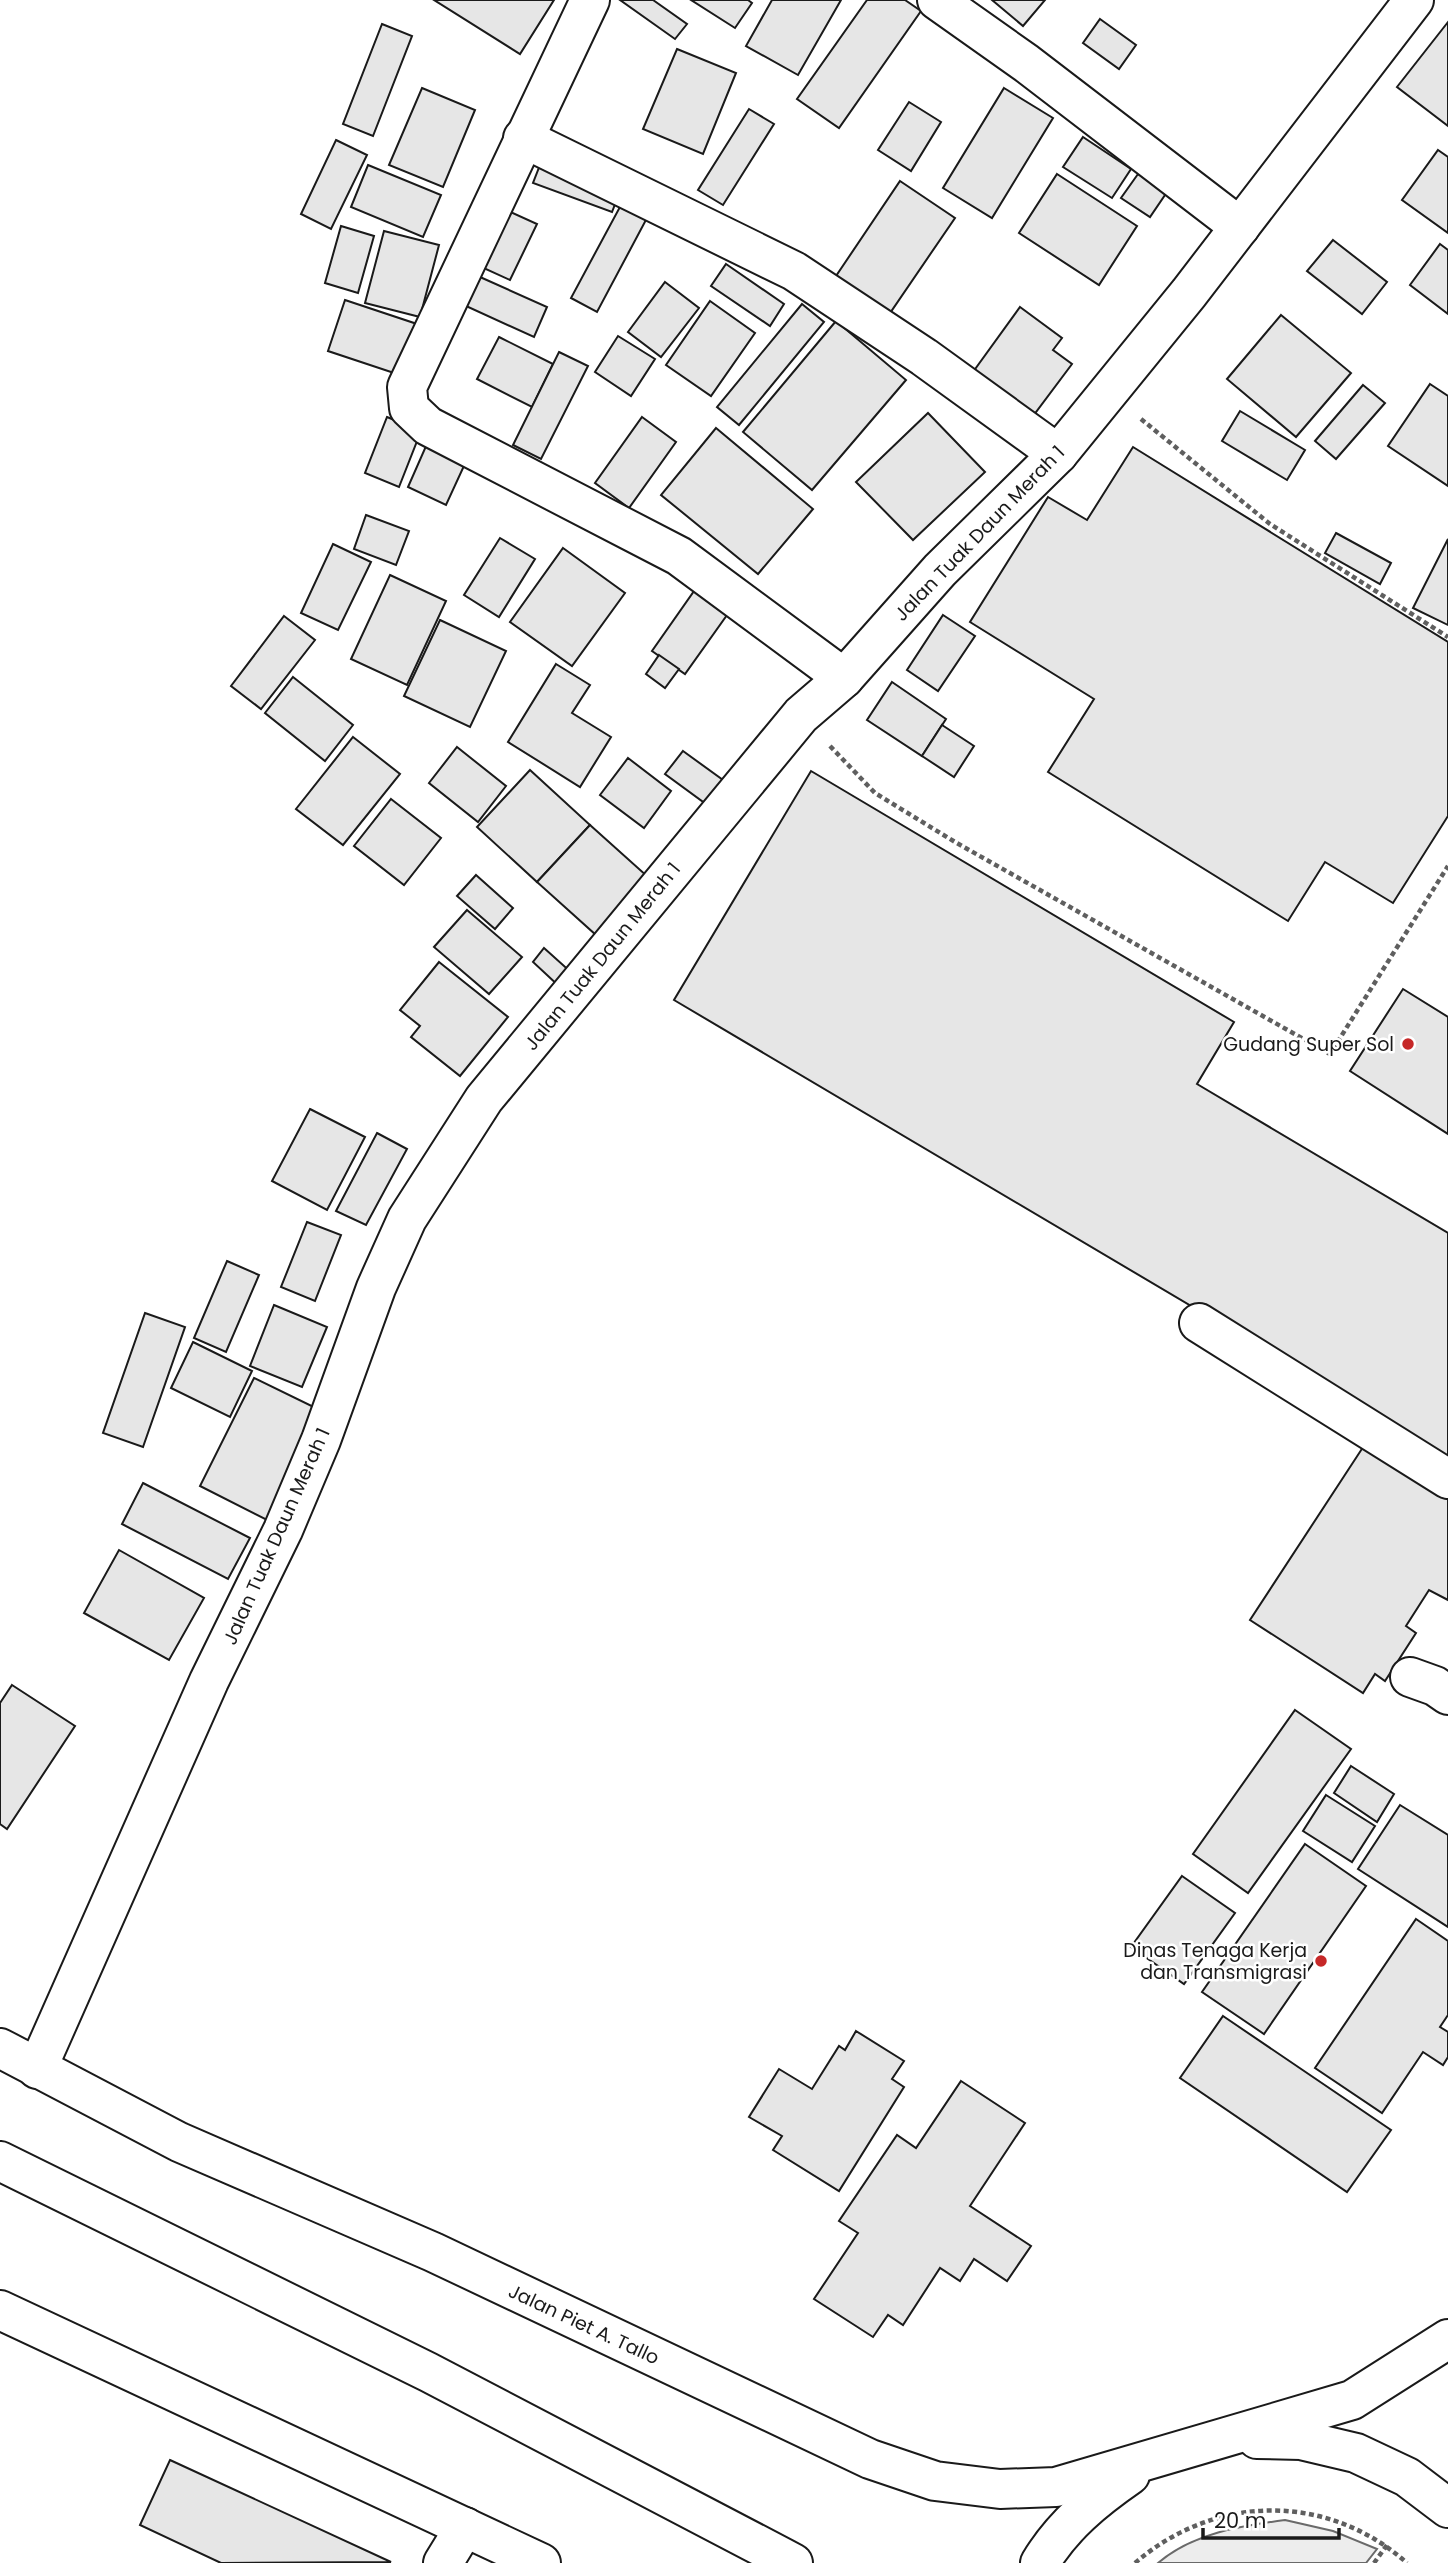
<svg xmlns="http://www.w3.org/2000/svg" width="1448" height="2563" font-family="Poppins,sans-serif">
<style>
.green{fill:#ededed;stroke:#6a6a6a;stroke-width:2}
.building{fill:#e6e6e6;stroke:#1a1a1a;stroke-width:2}
.lines{fill:none;stroke-linecap:round;stroke-linejoin:round}
.minor-casing{stroke:#1a1a1a;stroke-width:42}
.major-casing{stroke:#1a1a1a;stroke-width:42}
.path{stroke:#5f5f5f;stroke-width:4.5;stroke-dasharray:5 3.5;stroke-linecap:butt}
.minor{stroke:#fff;stroke-width:38}
.major{stroke:#fff;stroke-width:38}
.poi-dot{fill:#c62828;stroke:#fff;stroke-width:2.5}
.labels{text-anchor:middle;stroke-width:5;stroke-linejoin:round;paint-order:stroke}
.street-label{font-size:19px;fill:#1a1a1a;stroke:#fff}
.poi-label{font-size:19px;fill:#1a1a1a;stroke:#fff;text-anchor:end}
</style>
<rect width="100%" height="100%" fill="#fff"/>
<!-- green -->
<path class="green" d="M 1285,2520 L 1333,2531 L 1377,2549 L 1366,2563 L 1158,2563 C 1193,2533 1241,2526 1285,2520 Z"/>
<!-- building -->
<g class="building">
<path d="M 434,0 L 554,0 L 520,54 Z"/>
<path d="M 620,0 L 653,0 L 687,24 L 675,39 Z"/>
<path d="M 691,0 L 748,0 L 752,3 L 735,28 Z"/>
<path d="M 772,0 L 841,0 L 798,75 L 746,46 Z"/>
<path d="M 867,0 L 905,0 L 921,11 L 839,128 L 797,99 Z"/>
<path d="M 992,0 L 1045,0 L 1023,26 Z"/>
<path d="M 1100,19 L 1136,45 L 1119,69 L 1083,43 Z"/>
<path d="M 1448,22 L 1448,126 L 1397,87 Z"/>
<path d="M 382,24 L 412,36 L 373,136 L 343,124 Z"/>
<path d="M 677,49 L 736,73 L 703,154 L 643,129 Z"/>
<path d="M 422,88 L 475,110 L 443,187 L 389,165 Z"/>
<path d="M 1004,88 L 1053,118 L 992,218 L 943,188 Z"/>
<path d="M 909,102 L 941,122 L 911,171 L 878,150 Z"/>
<path d="M 749,109 L 774,124 L 723,205 L 698,190 Z"/>
<path d="M 1083,137 L 1131,169 L 1112,198 L 1063,167 Z"/>
<path d="M 336,140 L 367,155 L 331,229 L 301,214 Z"/>
<path d="M 1438,150 L 1448,157 L 1448,233 L 1402,200 Z"/>
<path d="M 368,165 L 441,195 L 423,237 L 351,207 Z"/>
<path d="M 540,165 L 619,194 L 612,212 L 533,183 Z"/>
<path d="M 1057,174 L 1137,226 L 1099,285 L 1019,233 Z"/>
<path d="M 1138,174 L 1167,192 L 1150,217 L 1121,198 Z"/>
<path d="M 900,181 L 955,218 L 888,316 L 834,279 Z"/>
<path d="M 621,205 L 647,218 L 597,312 L 571,298 Z"/>
<path d="M 504,209 L 537,224 L 510,280 L 477,265 Z"/>
<path d="M 341,226 L 374,236 L 358,293 L 325,283 Z"/>
<path d="M 384,231 L 439,245 L 420,317 L 365,303 Z"/>
<path d="M 1333,240 L 1387,282 L 1362,314 L 1307,271 Z"/>
<path d="M 1440,244 L 1448,250 L 1448,314 L 1410,285 Z"/>
<path d="M 726,264 L 784,304 L 770,326 L 711,286 Z"/>
<path d="M 480,277 L 547,307 L 534,337 L 466,306 Z"/>
<path d="M 665,282 L 699,308 L 661,357 L 628,332 Z"/>
<path d="M 345,300 L 423,326 L 406,377 L 328,351 Z"/>
<path d="M 710,301 L 755,333 L 711,396 L 666,365 Z"/>
<path d="M 802,304 L 824,322 L 739,425 L 717,407 Z"/>
<path d="M 1020,307 L 1062,338 L 1053,350 L 1072,364 L 1033,416 L 973,372 Z"/>
<path d="M 1281,315 L 1351,373 L 1296,437 L 1227,379 Z"/>
<path d="M 836,321 L 906,380 L 812,490 L 743,432 Z"/>
<path d="M 618,336 L 655,359 L 631,396 L 595,372 Z"/>
<path d="M 499,337 L 553,364 L 532,407 L 477,379 Z"/>
<path d="M 559,352 L 588,366 L 541,459 L 513,445 Z"/>
<path d="M 1430,384 L 1448,396 L 1448,486 L 1388,446 Z"/>
<path d="M 1363,385 L 1385,403 L 1336,459 L 1315,441 Z"/>
<path d="M 1240,411 L 1305,450 L 1287,480 L 1222,441 Z"/>
<path d="M 928,413 L 985,472 L 913,540 L 856,482 Z"/>
<path d="M 387,417 L 421,431 L 399,487 L 365,473 Z"/>
<path d="M 642,417 L 676,442 L 629,508 L 595,483 Z"/>
<path d="M 716,428 L 813,509 L 758,574 L 661,495 Z"/>
<path d="M 430,437 L 469,455 L 446,505 L 408,487 Z"/>
<path d="M 1133,447 L 1448,642 L 1448,816 L 1393,903 L 1325,862 L 1288,921 L 1048,772 L 1094,699 L 970,622 L 1048,497 L 1087,520 Z"/>
<path d="M 366,515 L 409,531 L 396,565 L 354,549 Z"/>
<path d="M 1336,533 L 1391,563 L 1380,584 L 1325,553 Z"/>
<path d="M 500,538 L 535,559 L 499,617 L 464,595 Z"/>
<path d="M 1448,539 L 1448,625 L 1413,608 Z"/>
<path d="M 333,544 L 371,562 L 338,630 L 301,613 Z"/>
<path d="M 563,548 L 625,593 L 572,666 L 510,622 Z"/>
<path d="M 390,575 L 446,601 L 407,685 L 351,659 Z"/>
<path d="M 699,584 L 732,608 L 685,674 L 652,651 Z"/>
<path d="M 943,615 L 975,636 L 938,691 L 907,670 Z"/>
<path d="M 284,616 L 315,640 L 261,709 L 231,686 Z"/>
<path d="M 440,620 L 506,651 L 470,727 L 404,696 Z"/>
<path d="M 659,655 L 679,669 L 665,688 L 646,674 Z"/>
<path d="M 556,664 L 590,685 L 572,713 L 611,737 L 580,787 L 508,742 Z"/>
<path d="M 293,677 L 353,725 L 325,761 L 265,713 Z"/>
<path d="M 892,682 L 946,719 L 922,756 L 867,720 Z"/>
<path d="M 942,725 L 974,746 L 954,777 L 922,756 Z"/>
<path d="M 353,737 L 400,774 L 343,845 L 296,809 Z"/>
<path d="M 457,747 L 506,786 L 478,822 L 429,783 Z"/>
<path d="M 683,751 L 723,780 L 706,804 L 665,774 Z"/>
<path d="M 628,758 L 671,791 L 644,828 L 600,795 Z"/>
<path d="M 530,770 L 590,825 L 537,882 L 477,827 Z"/>
<path d="M 811,771 L 1234,1022 L 1197,1084 L 1448,1233 L 1448,1458 L 674,1000 Z"/>
<path d="M 391,799 L 441,838 L 404,885 L 354,846 Z"/>
<path d="M 590,825 L 648,877 L 596,935 L 537,882 Z"/>
<path d="M 476,875 L 513,908 L 495,929 L 457,896 Z"/>
<path d="M 467,910 L 522,957 L 489,994 L 434,947 Z"/>
<path d="M 544,948 L 573,974 L 561,988 L 533,962 Z"/>
<path d="M 439,962 L 508,1017 L 460,1076 L 411,1037 L 420,1026 L 400,1010 Z"/>
<path d="M 1403,989 L 1448,1017 L 1448,1134 L 1350,1071 Z"/>
<path d="M 310,1109 L 365,1137 L 327,1210 L 272,1181 Z"/>
<path d="M 377,1133 L 407,1149 L 366,1225 L 336,1211 Z"/>
<path d="M 307,1222 L 341,1235 L 315,1301 L 281,1287 Z"/>
<path d="M 227,1261 L 259,1275 L 226,1352 L 194,1338 Z"/>
<path d="M 274,1305 L 327,1327 L 302,1387 L 250,1366 Z"/>
<path d="M 145,1313 L 185,1327 L 143,1447 L 103,1433 Z"/>
<path d="M 193,1342 L 252,1371 L 230,1417 L 171,1388 Z"/>
<path d="M 254,1378 L 326,1413 L 271,1522 L 200,1486 Z"/>
<path d="M 1369,1438 L 1448,1488 L 1448,1600 L 1429,1590 L 1406,1626 L 1416,1633 L 1385,1681 L 1375,1674 L 1363,1693 L 1250,1620 Z"/>
<path d="M 143,1483 L 250,1538 L 228,1579 L 122,1524 Z"/>
<path d="M 119,1550 L 204,1598 L 169,1660 L 84,1613 Z"/>
<path d="M 12,1685 L 75,1726 L 7,1829 L 0,1824 L 0,1703 Z"/>
<path d="M 1295,1710 L 1351,1749 L 1248,1893 L 1193,1854 Z"/>
<path d="M 1351,1766 L 1394,1794 L 1377,1822 L 1334,1793 Z"/>
<path d="M 1326,1795 L 1375,1826 L 1352,1862 L 1303,1831 Z"/>
<path d="M 1400,1805 L 1448,1835 L 1448,1927 L 1358,1869 Z"/>
<path d="M 1305,1844 L 1366,1886 L 1264,2034 L 1202,1992 Z"/>
<path d="M 1182,1876 L 1235,1913 L 1184,1984 L 1131,1947 Z"/>
<path d="M 1416,1919 L 1448,1941 L 1448,2015 L 1440,2027 L 1448,2032 L 1448,2057 L 1443,2065 L 1423,2052 L 1382,2113 L 1315,2068 Z"/>
<path d="M 1223,2016 L 1391,2130 L 1347,2192 L 1180,2078 Z"/>
<path d="M 856,2031 L 904,2061 L 892,2079 L 904,2087 L 839,2191 L 773,2150 L 782,2136 L 749,2117 L 779,2069 L 812,2089 L 839,2046 L 845,2050 Z"/>
<path d="M 961,2081 L 1025,2123 L 970,2206 L 1031,2246 L 1007,2281 L 974,2259 L 960,2281 L 940,2268 L 903,2325 L 888,2315 L 873,2337 L 814,2299 L 858,2233 L 839,2221 L 897,2135 L 916,2148 Z"/>
<path d="M 170,2460 L 391,2562 L 221,2563 L 140,2525 Z"/>
</g>
<g class="lines">
<defs>
<g id="minor">
<path d="M 590,0 L 407,387 L 409,408 L 428,426 L 679,556 L 844,678"/>
<path d="M 937,0 L 1026,63 L 1240,227"/>
<path d="M 523,138 L 794,271 L 924,357 L 1058,454"/>
<path d="M 1199,1323 L 1448,1479"/>
<path d="M 1410,1677 L 1435,1686 L 1448,1695"/>
<path d="M 37,2069 L 209,1681 L 283,1530 L 321,1440 L 376,1288 L 407,1219 L 484,1099 L 801,715 L 844,678 L 940,570 L 1058,454 L 1189,293 L 1414,0"/>
<path d="M 0,2310 L 541,2563"/>
<path d="M 443,2563 L 465,2527"/>
</g>
<g id="major">
<path d="M 0,2048 L 179,2142 L 433,2252 L 870,2459 L 935,2481 L 1000,2489 L 1056,2487 L 1352,2400 L 1448,2339"/>
<path d="M 0,2161 L 428,2372 L 793,2563"/>
<path d="M 1257,2439 L 1301,2440 L 1356,2453 L 1407,2477 L 1448,2508"/>
<path d="M 1040,2563 C 1063,2525 1094,2500 1130,2475"/>
</g>
</defs>
<!-- minor casing -->
<use href="#minor" class="minor-casing"/>
<!-- major casing -->
<use href="#major" class="major-casing"/>
<!-- path -->
<g class="path">
<path d="M 1141,419 L 1270,524 L 1448,637"/>
<path d="M 830,746 L 875,793 L 955,842 L 1330,1054 L 1448,866"/>
<path d="M 1135,2563 C 1215,2494 1327,2492 1407,2563"/>
<path d="M 1374,2563 L 1387,2545"/>
</g>
<!-- minor -->
<use href="#minor" class="minor"/>
<!-- major -->
<use href="#major" class="major"/>
</g>
<!-- markers -->
<g class="poi-dot">
<circle cx="1408" cy="1044" r="7"/>
<circle cx="1321" cy="1961" r="7"/>
</g>
<g class="labels">
<!-- street labels -->
<g class="street-label">
<text transform="translate(979 533) rotate(-46)" y="7">Jalan Tuak Daun Merah 1</text>
<text transform="translate(602 956) rotate(-51)" y="7">Jalan Tuak Daun Merah 1</text>
<text transform="translate(276 1536) rotate(-66)" y="7">Jalan Tuak Daun Merah 1</text>
<text transform="translate(584 2324) rotate(25)" y="7">Jalan Piet A. Tallo</text>
</g>
<!-- poi labels -->
<g class="poi-label">
<text x="1394" y="1051">Gudang Super Sol</text>
<text x="1307" y="1957">Dinas Tenaga Kerja<tspan x="1307" dy="22">dan Transmigrasi</tspan></text>
</g>
</g>
<!-- scale -->
<path d="M1203 2528v10h136v-10" fill="none" stroke="#1a1a1a" stroke-width="3.5"/>
<text x="1214" y="2528" font-size="21" fill="#1a1a1a" stroke="#ffffff" stroke-width="5" paint-order="stroke">20 m</text>
</svg>
